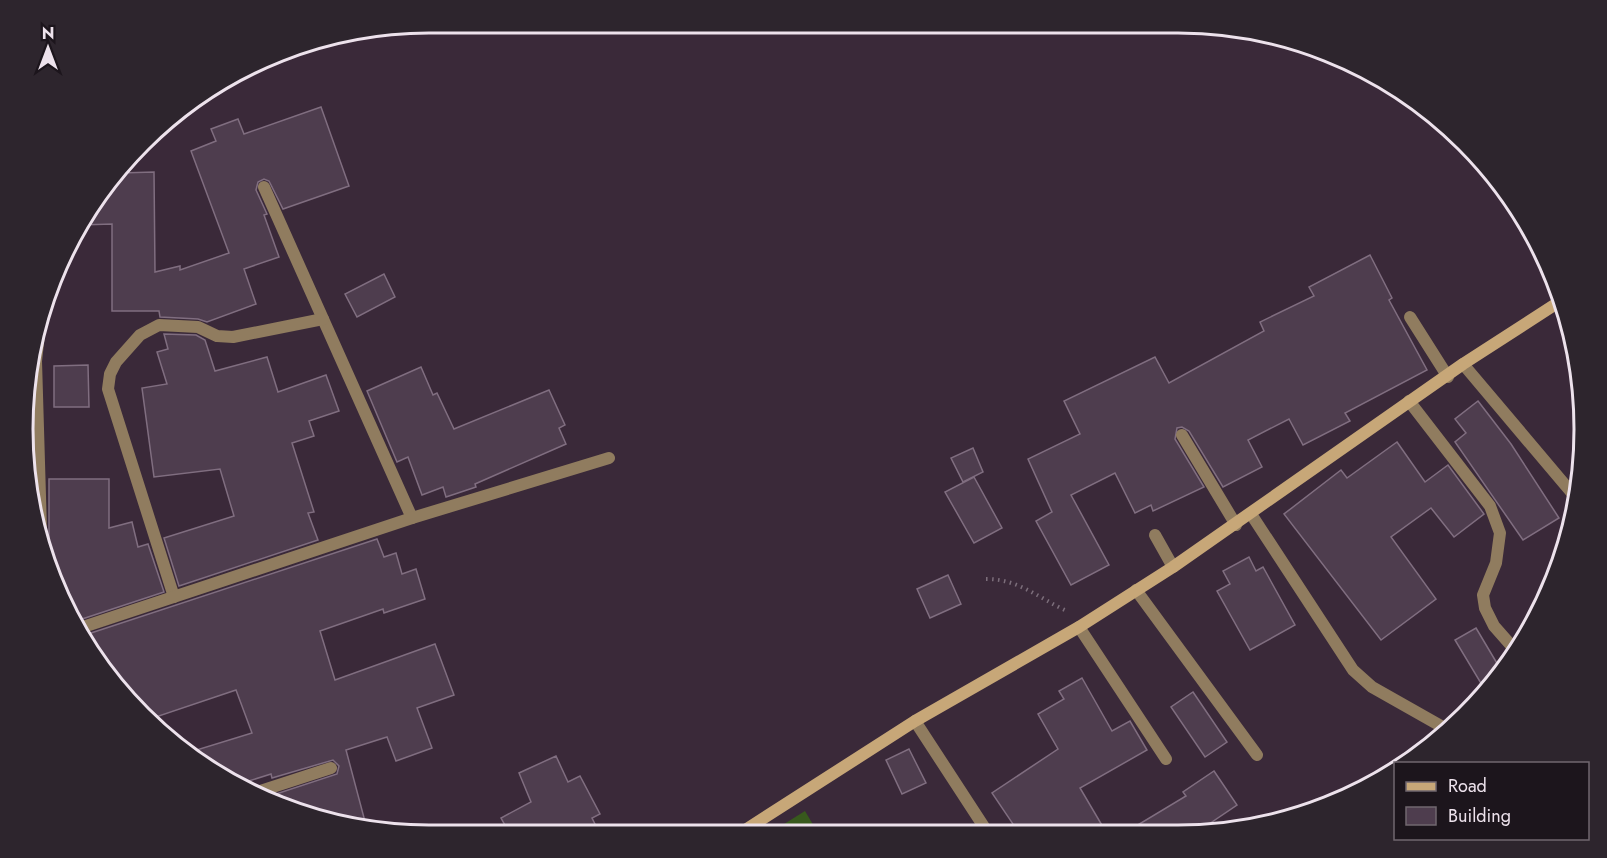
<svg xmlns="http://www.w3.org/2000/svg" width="1607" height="858" font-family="Jost,sans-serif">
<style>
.green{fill:#38591d}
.building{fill:#4e3d4e;stroke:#806e80;stroke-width:1.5}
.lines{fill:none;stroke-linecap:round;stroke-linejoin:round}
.path{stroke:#7c6e7b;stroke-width:4;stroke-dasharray:1.5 4.5;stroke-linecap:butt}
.lane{stroke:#907c5f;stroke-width:12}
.street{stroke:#907c5f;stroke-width:12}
.secondary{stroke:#c7a778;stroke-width:12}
.rim{fill:none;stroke:#ede2ec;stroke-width:3}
</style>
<rect width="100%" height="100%" fill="#3a2939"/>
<!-- green -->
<path class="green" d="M 805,811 L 818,833 L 768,834 Z"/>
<!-- building -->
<g class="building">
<path d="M 321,107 L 349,186 L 283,209 L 269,181 L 264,179 L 258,182 L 256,190 L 267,214 L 264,215 L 279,257 L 244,269 L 256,304 L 207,322 L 198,319 L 160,317 L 159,311 L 112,311 L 112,224 L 81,225 L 91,203 L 120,173 L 154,172 L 155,272 L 180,266 L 180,270 L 229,253 L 191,151 L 216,141 L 211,129 L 238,119 L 244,134 Z"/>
<path d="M 1370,255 L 1392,298 L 1389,300 L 1427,370 L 1345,413 L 1350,421 L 1303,445 L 1289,419 L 1248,440 L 1262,467 L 1223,487 L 1189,431 L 1182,427 L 1177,428 L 1175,439 L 1204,487 L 1153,511 L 1151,505 L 1135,513 L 1115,473 L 1071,495 L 1109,565 L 1071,585 L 1036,521 L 1052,512 L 1028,459 L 1080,434 L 1064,401 L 1155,357 L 1169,383 L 1264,331 L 1260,322 L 1314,296 L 1309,287 Z"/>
<path d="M 384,274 L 395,297 L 357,317 L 345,294 Z"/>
<path d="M 164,334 L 196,335 L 205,340 L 215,371 L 267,357 L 278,392 L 326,375 L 339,411 L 309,421 L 314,436 L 292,443 L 314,512 L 308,513 L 318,540 L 179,586 L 164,538 L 234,516 L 220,469 L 154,477 L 142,388 L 167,384 L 157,352 L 168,349 Z"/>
<path d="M 88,365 L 89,407 L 54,407 L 54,366 Z"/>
<path d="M 421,367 L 433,395 L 437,393 L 454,429 L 549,390 L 565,425 L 559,428 L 566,444 L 475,484 L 476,487 L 446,497 L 443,487 L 422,495 L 408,457 L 397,462 L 367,391 Z"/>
<path d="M 1478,401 L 1511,444 L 1559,518 L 1523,540 L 1455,442 L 1466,433 L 1455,419 Z"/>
<path d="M 1397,442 L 1425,482 L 1448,465 L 1484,514 L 1454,537 L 1431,508 L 1391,537 L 1436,599 L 1381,640 L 1284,514 L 1341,470 L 1347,478 Z"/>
<path d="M 973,448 L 983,472 L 963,482 L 951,458 Z"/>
<path d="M 974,477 L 1002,528 L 974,543 L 945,492 Z"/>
<path d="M 49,479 L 109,479 L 109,528 L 132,522 L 138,547 L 148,544 L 164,592 L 76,621 L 54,586 L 53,565 L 49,565 Z"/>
<path d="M 377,539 L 384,557 L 396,553 L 402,574 L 416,569 L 425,599 L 384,613 L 383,609 L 320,631 L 335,680 L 435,644 L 454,695 L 417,708 L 432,748 L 396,761 L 387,737 L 346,750 L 367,829 L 323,822 L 278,803 L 276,794 L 337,774 L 339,766 L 333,760 L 272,778 L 271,774 L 236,785 L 226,781 L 190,752 L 252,733 L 236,690 L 150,719 L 124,697 L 85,635 Z"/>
<path d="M 1249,557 L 1256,571 L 1263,567 L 1295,625 L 1250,650 L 1217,591 L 1230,584 L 1223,571 Z"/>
<path d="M 948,575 L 961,604 L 930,618 L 917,589 Z"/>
<path d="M 1476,628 L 1501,670 L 1485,690 L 1455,640 Z"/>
<path d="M 1082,678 L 1112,731 L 1130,721 L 1147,750 L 1080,788 L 1106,832 L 1019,833 L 992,793 L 1058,749 L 1038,714 L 1064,699 L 1059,691 Z"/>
<path d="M 1193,692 L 1227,742 L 1205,757 L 1171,707 Z"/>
<path d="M 909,749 L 926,783 L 902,794 L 886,760 Z"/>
<path d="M 556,756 L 568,782 L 580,776 L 600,814 L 592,818 L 600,834 L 510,834 L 501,818 L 531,802 L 519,773 Z"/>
<path d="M 1214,771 L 1237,805 L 1197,832 L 1126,832 L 1186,796 L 1183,792 Z"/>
</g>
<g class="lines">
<!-- path -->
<path class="path" d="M 986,579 C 1019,579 1038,598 1067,611"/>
<!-- lane -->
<g class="lane">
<path d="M 1410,317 L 1448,377"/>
<path d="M 1182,435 L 1236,525"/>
<path d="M 1155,535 L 1173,567"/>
<path d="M 1136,590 L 1257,755"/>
</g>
<!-- street -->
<g class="street">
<path d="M 264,187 L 412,518"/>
<path d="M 41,315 L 36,361 L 41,530"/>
<path d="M 1463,364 L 1577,499"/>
<path d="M 1409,401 L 1490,506 L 1500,533 L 1496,563 L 1483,595 L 1485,608 L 1494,626 L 1516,651"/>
<path d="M 1251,514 L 1353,670 L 1372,687 L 1448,730"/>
<path d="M 174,597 L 108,389 L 110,374 L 116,362 L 140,335 L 159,325 L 198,327 L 217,336 L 233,337 L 323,319"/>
<path d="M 1079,627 L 1166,759"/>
<path d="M 80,628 L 412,518 L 609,458"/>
<path d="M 915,721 L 988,833"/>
<path d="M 254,793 L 331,768"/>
</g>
<!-- secondary -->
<path class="secondary" d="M 739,834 L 915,721 L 1079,627 L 1173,567 L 1463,364 L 1562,300"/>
</g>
<!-- crop -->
<path d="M0 0H1607V858H0ZM429 33H1178A396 396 0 0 1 1574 429V429A396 396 0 0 1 1178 825H429A396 396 0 0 1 33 429V429A396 396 0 0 1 429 33Z" fill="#2d252d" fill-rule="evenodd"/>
<path class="rim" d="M429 33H1178A396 396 0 0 1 1574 429V429A396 396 0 0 1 1178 825H429A396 396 0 0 1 33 429V429A396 396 0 0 1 429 33Z"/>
<!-- legend -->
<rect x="1394" y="762" width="195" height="78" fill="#1c151c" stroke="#70676f" stroke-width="1.5"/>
<rect x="1406" y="782" width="30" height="9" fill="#c7a778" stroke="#70676f" stroke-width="1.5"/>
<text x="1448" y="792" font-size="18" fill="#ede2ec">Road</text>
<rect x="1406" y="807" width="30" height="18" fill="#4e3d4e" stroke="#70676f" stroke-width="1.5"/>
<text x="1448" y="822" font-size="18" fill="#ede2ec">Building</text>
<!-- north arrow -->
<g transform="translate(48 48)" stroke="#1c151c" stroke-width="4.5" paint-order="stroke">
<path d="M0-4.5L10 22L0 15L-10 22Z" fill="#ede2ec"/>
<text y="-9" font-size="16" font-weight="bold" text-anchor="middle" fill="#ede2ec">N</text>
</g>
</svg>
